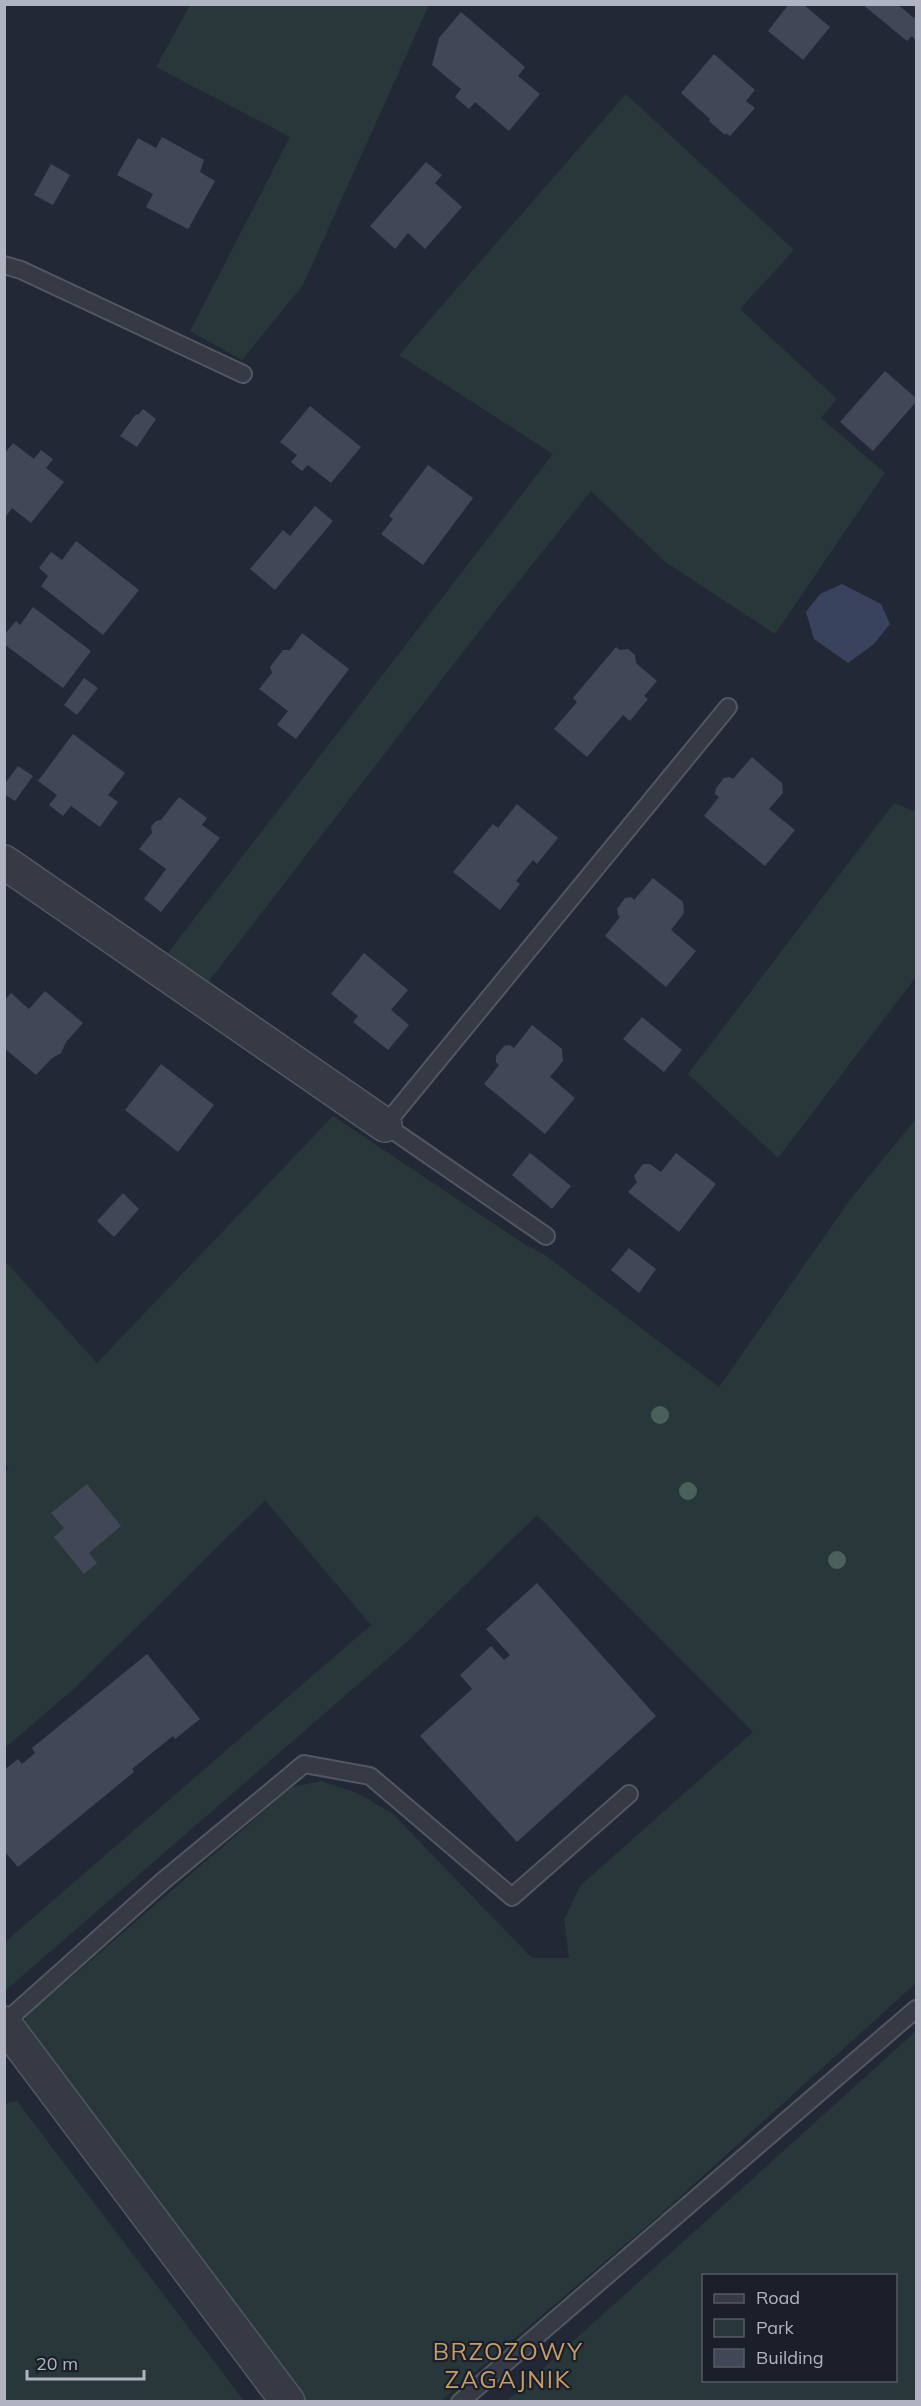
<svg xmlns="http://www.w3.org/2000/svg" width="921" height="2406" font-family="Mulish,sans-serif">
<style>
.green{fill:#28373a;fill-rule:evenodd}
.water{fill:#39435d}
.building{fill:#414756}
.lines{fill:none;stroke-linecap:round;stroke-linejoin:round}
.service-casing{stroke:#535763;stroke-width:20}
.minor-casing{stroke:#535763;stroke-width:36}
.service{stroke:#353a45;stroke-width:16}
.minor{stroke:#353a45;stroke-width:33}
.tree{fill:#4a615a}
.labels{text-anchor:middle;stroke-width:4.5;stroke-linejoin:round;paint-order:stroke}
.neighbourhood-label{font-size:24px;letter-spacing:1.5px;fill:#c69d67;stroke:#1b1f2a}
</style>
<rect width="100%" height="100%" fill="#222835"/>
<!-- green -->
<g class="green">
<path d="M 190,5 L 429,5 L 303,285 L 242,360 L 190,331 L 290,137 L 156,67 Z"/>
<path d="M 626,94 L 794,250 L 740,309 L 837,399 L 821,418 L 885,473 L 775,634 L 664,561 L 591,491 L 480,630 L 206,985 L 164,958 L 553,454 L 399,355 Z"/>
<path d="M 894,803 L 916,812 L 916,977 L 778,1158 L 688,1074 Z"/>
<path d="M 333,1116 L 524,1244 L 545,1255 L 719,1387 L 852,1197 L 916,1119 L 916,1983 L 661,2214 L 441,2401 L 283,2401 L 22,2033 L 26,2016 L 292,1787 L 321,1781 L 357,1793 L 392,1813 L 532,1958 L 569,1958 L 564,1920 L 580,1886 L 753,1732 L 537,1515 L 408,1641 L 5,1991 L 5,1942 L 371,1625 L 265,1500 L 76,1687 L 5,1748 L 4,1472 L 9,1468 L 4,1462 L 4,1260 L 97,1363 Z"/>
<path d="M 916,2031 L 916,2401 L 507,2401 ZM 704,2276 L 896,2276 L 896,2380 L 704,2380 Z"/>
<path d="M 17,2101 L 244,2401 L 5,2401 L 4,2104 Z"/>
</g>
<!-- water -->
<path class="water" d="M 842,584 L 881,604 L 890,624 L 874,644 L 848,663 L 814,639 L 806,612 L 820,594 Z"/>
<!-- building -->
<g class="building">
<path d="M 789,4 L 803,4 L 830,27 L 803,60 L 768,31 Z"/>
<path d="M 862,4 L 897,4 L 914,18 L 916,15 L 916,41 L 912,36 L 907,41 Z"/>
<path d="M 461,12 L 525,67 L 518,76 L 540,94 L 509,131 L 475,102 L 469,109 L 455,97 L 461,89 L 432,65 L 439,38 Z"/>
<path d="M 714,54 L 755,90 L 746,101 L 755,108 L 730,136 L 726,133 L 725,135 L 709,121 L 710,119 L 681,93 Z"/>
<path d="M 162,137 L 204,160 L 200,172 L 215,181 L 188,229 L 146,207 L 153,194 L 117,175 L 138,138 L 156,148 Z"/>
<path d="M 426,162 L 442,175 L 435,183 L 462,207 L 425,249 L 408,233 L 395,249 L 370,226 Z"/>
<path d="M 51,164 L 70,175 L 53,205 L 34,195 Z"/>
<path d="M 885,371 L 916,398 L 916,402 L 873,451 L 840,422 Z"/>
<path d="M 310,406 L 361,447 L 331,483 L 308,465 L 302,471 L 291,462 L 297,455 L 280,442 Z"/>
<path d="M 143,409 L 156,419 L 137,447 L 120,436 L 136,414 L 138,415 Z"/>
<path d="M 13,443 L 34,459 L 41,450 L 53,459 L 46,468 L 64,482 L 31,523 L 12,508 L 4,519 L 4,454 Z"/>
<path d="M 428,465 L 473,498 L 423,565 L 381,534 L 393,519 L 389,516 Z"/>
<path d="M 315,506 L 333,521 L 275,590 L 250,569 L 283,530 L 290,536 Z"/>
<path d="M 76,541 L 139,590 L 103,635 L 41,586 L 48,576 L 39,568 L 51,552 L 62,560 Z"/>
<path d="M 33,607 L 91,651 L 63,688 L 4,644 L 4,635 L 16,621 L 20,625 Z"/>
<path d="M 302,633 L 349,669 L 296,739 L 277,725 L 288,711 L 259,689 L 272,673 L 270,667 L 283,650 L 290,650 Z"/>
<path d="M 616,647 L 620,650 L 628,649 L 635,655 L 636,663 L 657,681 L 644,696 L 648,699 L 630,721 L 623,715 L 587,757 L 554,729 L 577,702 L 573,698 Z"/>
<path d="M 84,678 L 98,688 L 77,715 L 64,705 Z"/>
<path d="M 73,734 L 125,773 L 108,795 L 118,802 L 100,827 L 71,806 L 63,816 L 49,805 L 57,795 L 38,781 Z"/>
<path d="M 752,757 L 782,783 L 783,793 L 769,809 L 795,830 L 765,866 L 704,816 L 719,797 L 715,794 L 716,788 L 724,778 L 730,777 L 733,779 Z"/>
<path d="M 18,766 L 33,776 L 15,801 L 4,794 L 4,785 Z"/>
<path d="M 179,797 L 207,818 L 202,825 L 220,838 L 161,912 L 144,899 L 166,869 L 139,849 L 152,833 L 151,827 L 156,821 L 161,820 Z"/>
<path d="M 517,804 L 558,838 L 537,864 L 533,860 L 516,881 L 520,884 L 500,910 L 453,872 L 493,824 L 498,828 Z"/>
<path d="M 653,878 L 683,902 L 684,913 L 671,930 L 696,951 L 666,987 L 605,936 L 620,917 L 618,915 L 617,909 L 625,898 L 631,897 L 634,900 Z"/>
<path d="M 364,953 L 408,990 L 391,1010 L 409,1025 L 388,1050 L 353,1022 L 358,1016 L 331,994 Z"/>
<path d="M 45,991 L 83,1023 L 66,1042 L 61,1053 L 51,1059 L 36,1075 L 4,1048 L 4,1001 L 11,993 L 29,1009 Z"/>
<path d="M 642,1017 L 682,1050 L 664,1072 L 623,1039 Z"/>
<path d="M 532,1025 L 562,1049 L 563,1061 L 550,1077 L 575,1098 L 545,1134 L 484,1084 L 499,1065 L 496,1062 L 496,1056 L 504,1046 L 510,1045 L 514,1048 Z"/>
<path d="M 161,1064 L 214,1105 L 178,1152 L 125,1110 Z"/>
<path d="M 530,1153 L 571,1186 L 552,1209 L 512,1175 Z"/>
<path d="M 676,1153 L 716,1184 L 679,1232 L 628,1192 L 637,1182 L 634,1176 L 643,1164 L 650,1164 L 661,1172 Z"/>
<path d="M 123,1193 L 139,1209 L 114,1237 L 97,1221 Z"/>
<path d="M 629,1248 L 656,1269 L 639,1293 L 611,1270 Z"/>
<path d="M 87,1484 L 121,1526 L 89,1553 L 97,1563 L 84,1574 L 54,1537 L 64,1528 L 51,1513 Z"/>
<path d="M 537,1583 L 656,1716 L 517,1842 L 420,1736 L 472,1689 L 460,1675 L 491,1646 L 504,1660 L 510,1655 L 486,1629 Z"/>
<path d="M 147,1654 L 200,1719 L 175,1739 L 173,1736 L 132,1769 L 134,1772 L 18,1867 L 4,1851 L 4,1770 L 18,1759 L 22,1764 L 35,1753 L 32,1748 Z"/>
</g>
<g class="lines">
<defs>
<g id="service">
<path d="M 4,265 L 21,270 L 243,374"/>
<path d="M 546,1236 L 385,1125 L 728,707"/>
<path d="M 4,2023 L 163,1881 L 304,1764 L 370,1776 L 512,1897 L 629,1794"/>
<path d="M 460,2402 L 916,2009"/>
</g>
<g id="minor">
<path d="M 4,862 L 385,1125"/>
<path d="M 4,2023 L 288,2402"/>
</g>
</defs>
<!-- service casing -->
<use href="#service" class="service-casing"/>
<!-- minor casing -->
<use href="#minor" class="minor-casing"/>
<!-- service -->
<use href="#service" class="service"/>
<!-- minor -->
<use href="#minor" class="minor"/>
</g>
<!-- trees -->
<g class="tree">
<circle cx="660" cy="1415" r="9"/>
<circle cx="688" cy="1491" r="9"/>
<circle cx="837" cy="1560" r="9"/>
</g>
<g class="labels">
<!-- neighbourhood labels -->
<g class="neighbourhood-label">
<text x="508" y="2360">BRZOZOWY<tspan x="508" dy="28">ZAGAJNIK</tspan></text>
</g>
</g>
<!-- border -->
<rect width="921" height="2406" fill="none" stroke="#b0b4c2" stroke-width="12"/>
<!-- legend -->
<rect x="702" y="2274" width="195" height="108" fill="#1b1f2a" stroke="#575b67" stroke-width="1.5"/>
<rect x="714" y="2294" width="30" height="9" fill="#353a45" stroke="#575b67" stroke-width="1.5"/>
<text x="756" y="2304" font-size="18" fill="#b0b4c2">Road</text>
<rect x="714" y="2319" width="30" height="18" fill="#28373a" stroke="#575b67" stroke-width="1.5"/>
<text x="756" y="2334" font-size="18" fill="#b0b4c2">Park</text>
<rect x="714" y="2349" width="30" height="18" fill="#414756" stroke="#575b67" stroke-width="1.5"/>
<text x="756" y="2364" font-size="18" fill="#b0b4c2">Building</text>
<!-- scale -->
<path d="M27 2370v9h117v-9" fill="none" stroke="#b0b4c2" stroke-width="3"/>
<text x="36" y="2370" font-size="18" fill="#b0b4c2" stroke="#1b1f2a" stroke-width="4.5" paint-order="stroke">20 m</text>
</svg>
